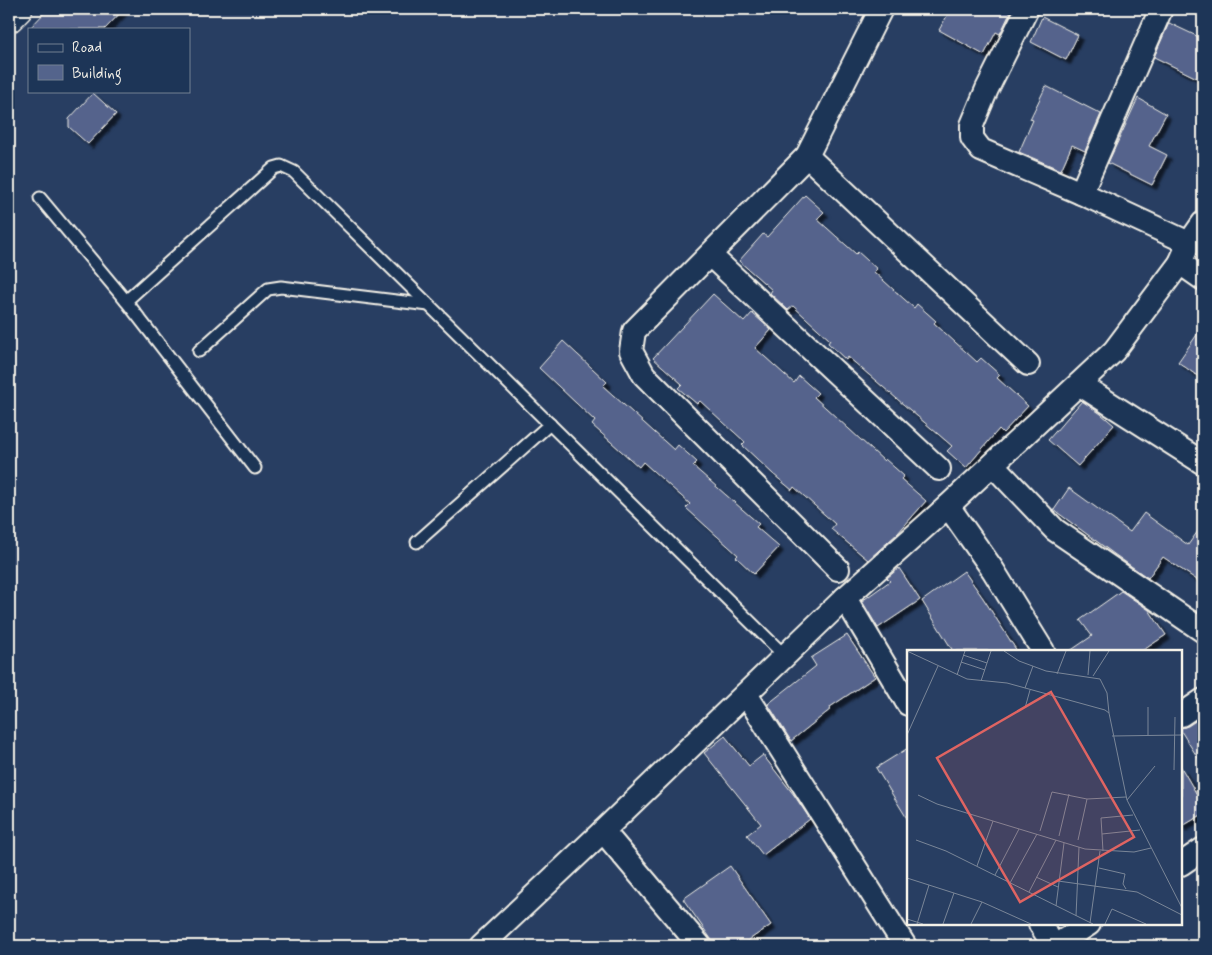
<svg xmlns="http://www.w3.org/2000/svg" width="1212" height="955" font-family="Mynerve,sans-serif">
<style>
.building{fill:#54648c;stroke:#f4f1e8;filter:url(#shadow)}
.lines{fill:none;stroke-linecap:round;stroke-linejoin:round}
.lane-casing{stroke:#f4f1e8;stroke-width:15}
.street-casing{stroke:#f4f1e8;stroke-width:26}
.secondary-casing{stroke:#f4f1e8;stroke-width:31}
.lane{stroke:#1d3557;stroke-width:11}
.street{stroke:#1d3557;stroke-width:22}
.secondary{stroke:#1d3557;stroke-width:28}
.inset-road{fill:none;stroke:#7a8698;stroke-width:1}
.view{fill:#df6462;fill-opacity:0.15;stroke:#df6462;stroke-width:2.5}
.inset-edge{fill:none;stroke:#f4f1e8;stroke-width:2.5}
</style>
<defs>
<filter id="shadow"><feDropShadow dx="4.5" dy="4.5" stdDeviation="1" flood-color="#0009"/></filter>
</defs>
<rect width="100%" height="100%" fill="#283e62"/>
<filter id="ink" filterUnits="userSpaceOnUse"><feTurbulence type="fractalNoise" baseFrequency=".02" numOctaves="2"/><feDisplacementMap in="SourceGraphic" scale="10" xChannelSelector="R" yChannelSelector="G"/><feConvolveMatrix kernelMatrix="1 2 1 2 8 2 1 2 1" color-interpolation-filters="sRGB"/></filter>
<g filter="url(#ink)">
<!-- building -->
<g class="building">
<path d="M 48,9 L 124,9 L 105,29 L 29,29 Z"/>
<path d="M 951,9 L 1012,9 L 1000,34 L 996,32 L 984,55 L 939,30 Z"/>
<path d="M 1042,17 L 1078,35 L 1066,60 L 1031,42 Z"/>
<path d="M 1169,23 L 1203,39 L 1203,81 L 1154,57 Z"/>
<path d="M 1046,86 L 1101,114 L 1085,151 L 1072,145 L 1061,170 L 1019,152 L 1033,120 L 1030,119 Z"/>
<path d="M 93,93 L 116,114 L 88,144 L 69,127 L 69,119 Z"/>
<path d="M 1138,98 L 1166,114 L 1149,146 L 1167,155 L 1152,185 L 1108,163 Z"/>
<path d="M 805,195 L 824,212 L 817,219 L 856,254 L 858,252 L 877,269 L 874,272 L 914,308 L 917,304 L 936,321 L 934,323 L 977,362 L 981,358 L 1000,375 L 997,378 L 1028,406 L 1003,433 L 999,429 L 966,468 L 947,451 L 952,446 L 848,357 L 846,360 L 828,343 L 830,340 L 793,306 L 788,310 L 770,293 L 772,290 L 739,261 L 763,234 L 767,237 Z"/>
<path d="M 713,294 L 744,322 L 752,313 L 771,330 L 755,348 L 794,383 L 799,376 L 818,393 L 814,397 L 884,461 L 885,459 L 904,476 L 901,479 L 926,501 L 898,533 L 868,560 L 831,529 L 835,524 L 794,487 L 792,490 L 773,474 L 742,445 L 745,442 L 700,401 L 697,404 L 678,388 L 682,384 L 653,358 Z"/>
<path d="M 1203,326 L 1203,380 L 1178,362 Z"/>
<path d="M 563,341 L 607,382 L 603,386 L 674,450 L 678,445 L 697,462 L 693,466 L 759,524 L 756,527 L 779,547 L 754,574 L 736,557 L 738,555 L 686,508 L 690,504 L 643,462 L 639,467 L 620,450 L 592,425 L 595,421 L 539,368 Z"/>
<path d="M 1082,401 L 1101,414 L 1114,425 L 1078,466 L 1048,440 Z"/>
<path d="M 1069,488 L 1130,532 L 1144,513 L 1188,545 L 1203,524 L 1203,584 L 1163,557 L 1148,578 L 1114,554 L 1054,510 Z"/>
<path d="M 899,568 L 920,600 L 878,628 L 862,601 L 890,581 L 887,578 Z"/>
<path d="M 964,571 L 983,598 L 1017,651 L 953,651 L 922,601 Z"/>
<path d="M 1121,591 L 1149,610 L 1166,635 L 1142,651 L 1070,651 L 1092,636 L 1080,620 Z"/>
<path d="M 847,635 L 875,677 L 830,707 L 831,709 L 791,741 L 768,704 L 816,666 L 811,658 Z"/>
<path d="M 1203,716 L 1203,766 L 1181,731 L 1181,728 L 1188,726 Z"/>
<path d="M 725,736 L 749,766 L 763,755 L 794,795 L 810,819 L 763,855 L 747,835 L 761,824 L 704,753 Z"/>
<path d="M 908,748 L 908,820 L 876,768 Z"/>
<path d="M 1181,767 L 1203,805 L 1203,814 L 1181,827 Z"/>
<path d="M 730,866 L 771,925 L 740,946 L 716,946 L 683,899 Z"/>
</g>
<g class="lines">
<defs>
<g id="lane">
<path d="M 40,198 L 126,301 L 255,468"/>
<path d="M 126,301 L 274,168 L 281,166 L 294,172 L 785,656"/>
<path d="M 199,351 L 268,289 L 281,287 L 429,305"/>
<path d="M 417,542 L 550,424"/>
</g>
<g id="street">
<path d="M 1027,9 L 987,89 L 972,125 L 972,138 L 981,150 L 1081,193 L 1189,243"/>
<path d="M 807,156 L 1028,364"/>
<path d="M 1081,193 L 1161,9"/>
<path d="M 710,255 L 939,469"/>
<path d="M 1180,263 L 1203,279"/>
<path d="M 1079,384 L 1203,463"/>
<path d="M 993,465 L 1055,530 L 1203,631"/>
<path d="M 948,506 L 993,570 L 1043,651"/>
<path d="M 838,569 L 644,375 L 631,351 L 634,331 L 807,156 L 881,9"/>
<path d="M 845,598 L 908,704"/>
<path d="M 746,694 L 905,946"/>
<path d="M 1181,715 L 1203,700"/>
<path d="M 603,831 L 700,946"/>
<path d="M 1181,864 L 1203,849"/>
<path d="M 1040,924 L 1054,946"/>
<path d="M 481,946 L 603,831 L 845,598 L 948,506 L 1114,351 L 1180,263 L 1189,243 L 1203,223"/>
<path d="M 1055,946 L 1089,924"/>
</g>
<path id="secondary" d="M 9,18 L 18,9"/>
</defs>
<!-- lane casing -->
<use href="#lane" class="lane-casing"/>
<!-- street casing -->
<use href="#street" class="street-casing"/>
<!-- secondary casing -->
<use href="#secondary" class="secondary-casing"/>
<!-- lane -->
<use href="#lane" class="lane"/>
<!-- street -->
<use href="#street" class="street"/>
<!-- secondary -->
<use href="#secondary" class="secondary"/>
</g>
</g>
<!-- overview -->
<g transform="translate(907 650)">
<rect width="275" height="275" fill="#283e62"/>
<path class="inset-road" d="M 0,1 L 60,29 L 100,33 L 198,60 L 202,63 L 220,150 L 275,258M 97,1 L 112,11 L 139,21 L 193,29 L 200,43 L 202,63M 56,5 L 80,13M 54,12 L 78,20M 150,24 L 159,1M 50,25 L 58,1M 181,25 L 183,1M 186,26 L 202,1M 74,31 L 84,1M 118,38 L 126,16M 118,58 L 123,40M 0,85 L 31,16M 241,85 L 241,57M 205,86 L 275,85M 267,120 L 268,67M 11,145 L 30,154 L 178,199 L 227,202 L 244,198M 220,150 L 248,116M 133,181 L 145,142 L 180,149 L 219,147M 195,184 L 233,180M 152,186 L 162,144M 9,190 L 39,201 L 186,274M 171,190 L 180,149M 196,201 L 194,168 L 226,165M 70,216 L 86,171M 192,218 L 218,224 L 216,234 L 219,239M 88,225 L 112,179M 129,227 L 151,237M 0,228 L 75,252 L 124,274M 151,231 L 230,242 L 275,265M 103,233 L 130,184M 122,242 L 149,190M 149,256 L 157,193M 169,266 L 172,197M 0,269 L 16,274M 183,273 L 193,201M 10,274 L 22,235M 36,274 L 47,243M 64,274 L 75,252M 198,274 L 205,259 L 239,274"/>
<path class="view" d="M 144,42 L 227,187 L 113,252 L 30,108 Z"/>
<rect width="275" height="275" class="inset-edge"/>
</g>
<!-- margin -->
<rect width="1212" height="955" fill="none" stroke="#1d3557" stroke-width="30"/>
<rect x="15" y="15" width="1182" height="925" fill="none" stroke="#f4f1e8" stroke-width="2" filter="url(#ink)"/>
<!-- legend -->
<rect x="28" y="28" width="162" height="65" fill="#1d3557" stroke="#738091"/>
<rect x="38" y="44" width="25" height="8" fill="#1d3557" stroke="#738091"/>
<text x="72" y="52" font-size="15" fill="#f4f1e8">Road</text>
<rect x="38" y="65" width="25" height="15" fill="#54648c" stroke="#738091"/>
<text x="72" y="78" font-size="15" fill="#f4f1e8">Building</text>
</svg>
